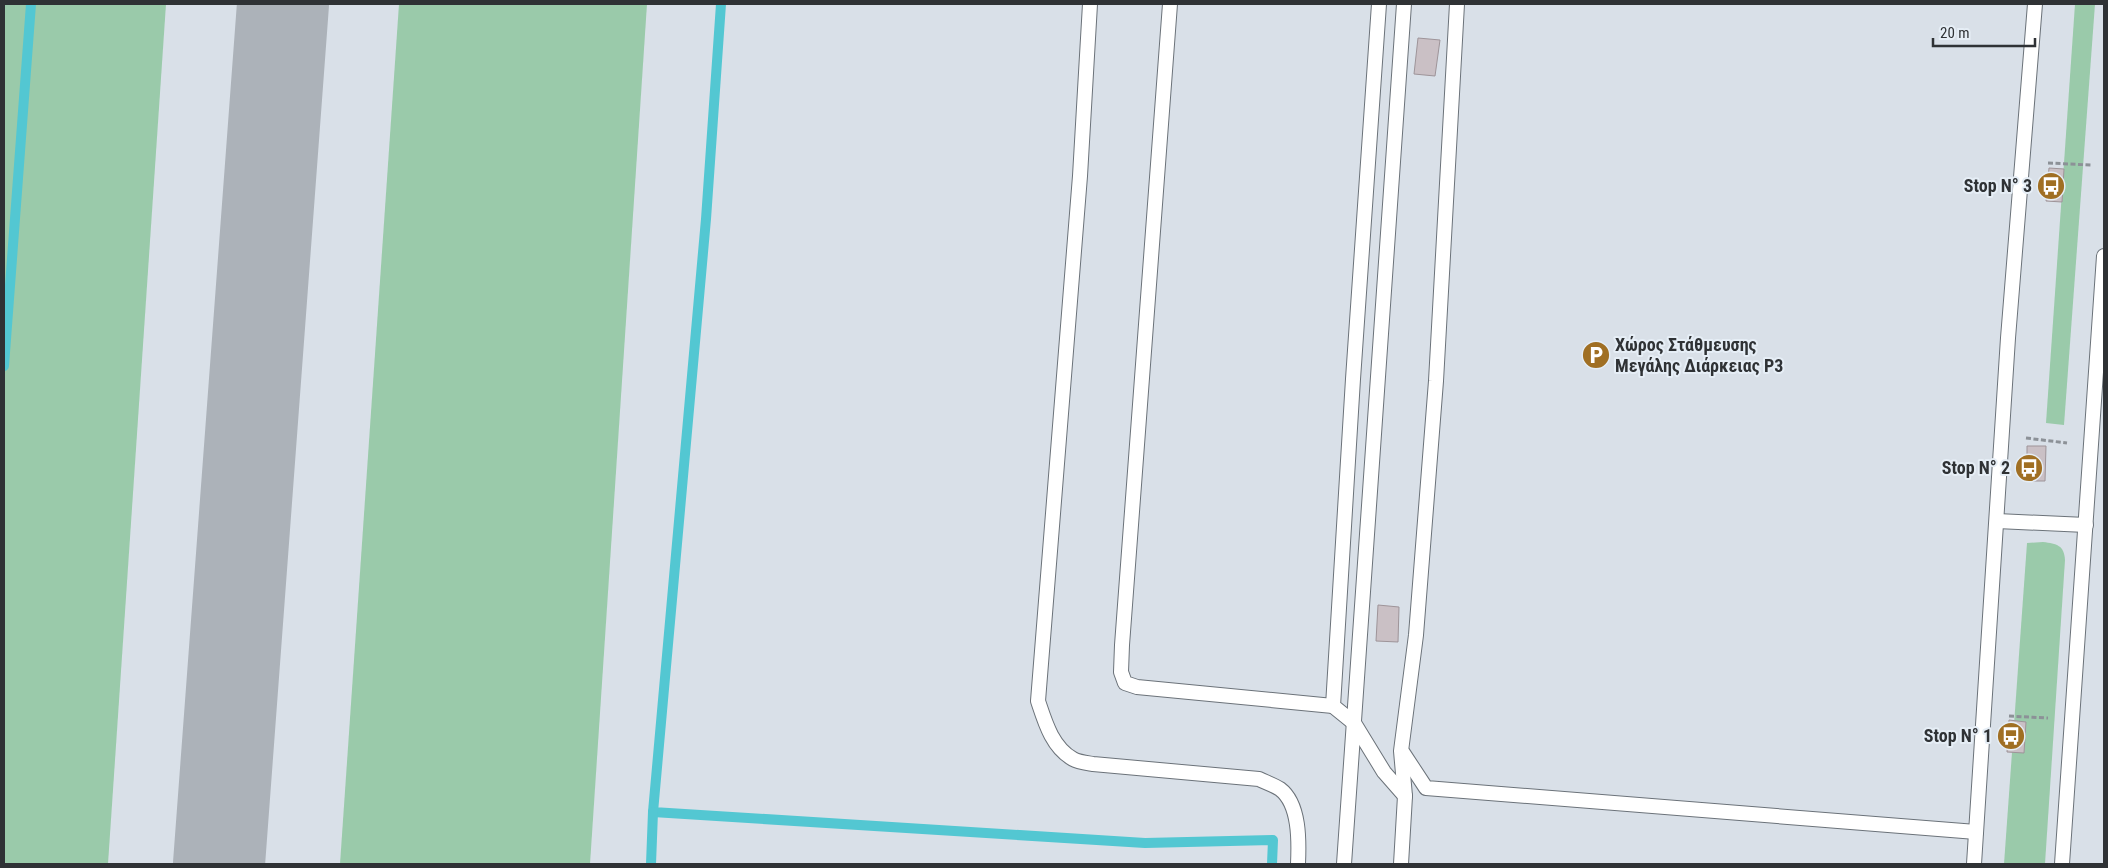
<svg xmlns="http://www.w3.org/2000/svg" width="2108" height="868" font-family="'Roboto Condensed',sans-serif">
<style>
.green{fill:#9acaaa}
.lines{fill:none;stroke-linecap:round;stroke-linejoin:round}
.stream{stroke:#53c7d2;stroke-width:10}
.taxiway{stroke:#acb2b9;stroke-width:92}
.building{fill:#cac0c5;stroke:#9e9499}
.service-casing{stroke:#6b7279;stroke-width:16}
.path{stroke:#8c9197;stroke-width:3;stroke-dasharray:5 2.5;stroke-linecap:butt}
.service{stroke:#fff;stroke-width:14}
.labels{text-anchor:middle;stroke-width:4;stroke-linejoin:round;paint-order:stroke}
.poi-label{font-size:18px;font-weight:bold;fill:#2f3235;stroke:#e6eef6;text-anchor:end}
</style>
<rect width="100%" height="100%" fill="#d9e0e8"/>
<!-- green -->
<g class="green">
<path d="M 4,4 L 166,4 L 108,864 L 4,864 Z"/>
<path d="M 399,4 L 647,4 L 590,864 L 340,864 Z"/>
<path d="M 2075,4 L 2095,4 L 2064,425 L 2046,423 Z"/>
<path d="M 2043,542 C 2057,544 2064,545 2065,560 L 2045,864 L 2004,864 L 2027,543 Z"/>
</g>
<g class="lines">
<!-- stream -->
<g class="stream">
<path d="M 721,4 L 706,219 L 653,812 L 1145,843 L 1273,840 L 1272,864"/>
<path d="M 4,366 L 31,4"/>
<path d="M 651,864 L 653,812"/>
</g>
<!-- taxiway -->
<path class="taxiway" d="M 219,864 L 283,4"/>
</g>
<!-- building -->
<g class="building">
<path d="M 1418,38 L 1440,40 L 1435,76 L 1414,74 Z"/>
<path d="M 2049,168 L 2064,169 L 2062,202 L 2046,201 Z"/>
<path d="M 2027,446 L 2046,446 L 2045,481 L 2027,481 Z"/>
<path d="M 1378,605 L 1399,607 L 1398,642 L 1376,641 Z"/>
<path d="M 2009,720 L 2026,722 L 2024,753 L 2007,752 Z"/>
</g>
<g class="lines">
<defs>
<g id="service">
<path d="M 1090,4 L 1080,176 L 1038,701 C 1045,722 1052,747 1073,759 C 1078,762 1087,763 1093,764 L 1259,779 C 1265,782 1274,785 1280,789 C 1300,804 1299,842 1298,864"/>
<path d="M 1170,4 L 1122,645 L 1121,672 L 1125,683 L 1137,687 L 1333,706"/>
<path d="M 1379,4 L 1353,379 L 1333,706 L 1354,723 L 1384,772 L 1405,796"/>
<path d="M 1997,521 L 2086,525"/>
<path d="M 1403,753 L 1426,788 L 1976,832"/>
<path d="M 1344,864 L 1404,4"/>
<path d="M 1401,864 L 1405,796 L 1401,751 L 1416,635 L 1436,381 L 1457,4"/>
<path d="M 1974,864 L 2008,338 L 2035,4"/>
<path d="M 2062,864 L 2104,256"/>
</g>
</defs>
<!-- service casing -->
<use href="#service" class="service-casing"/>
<!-- path -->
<g class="path">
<path d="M 2048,163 L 2091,165"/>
<path d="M 2026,438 L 2067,443"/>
<path d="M 2009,716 L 2048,718"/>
</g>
<!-- service -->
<use href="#service" class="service"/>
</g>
<!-- icons -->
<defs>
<symbol id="bus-disc" viewBox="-11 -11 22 22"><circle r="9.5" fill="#a06f23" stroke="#e6eef6"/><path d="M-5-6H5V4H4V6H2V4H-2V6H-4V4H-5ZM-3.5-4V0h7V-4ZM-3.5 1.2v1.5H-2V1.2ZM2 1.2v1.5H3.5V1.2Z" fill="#fff"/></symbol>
<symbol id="parking-disc" viewBox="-11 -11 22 22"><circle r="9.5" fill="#a06f23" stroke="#e6eef6"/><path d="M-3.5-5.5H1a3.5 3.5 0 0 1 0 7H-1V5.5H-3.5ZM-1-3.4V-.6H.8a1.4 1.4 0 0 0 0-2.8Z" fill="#fff"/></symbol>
</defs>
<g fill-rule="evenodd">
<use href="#bus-disc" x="2035" y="170" width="32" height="32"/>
<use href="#parking-disc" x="1580" y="339" width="32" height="32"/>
<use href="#bus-disc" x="2013" y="452" width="32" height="32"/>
<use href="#bus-disc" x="1995" y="720" width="32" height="32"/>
</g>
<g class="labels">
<!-- poi labels -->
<g class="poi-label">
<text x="2032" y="192">Stop N° 3</text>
<text x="1615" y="351" text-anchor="start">Χώρος Στάθμευσης<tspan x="1615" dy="21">Μεγάλης Διάρκειας P3</tspan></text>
<text x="2010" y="474">Stop N° 2</text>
<text x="1992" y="742">Stop N° 1</text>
</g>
</g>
<!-- border -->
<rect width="2108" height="868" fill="none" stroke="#2f3235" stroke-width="10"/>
<!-- scale -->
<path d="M1933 38v8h102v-8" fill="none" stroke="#2f3235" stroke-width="2.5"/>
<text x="1940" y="38" font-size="15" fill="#2f3235" stroke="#e6eef6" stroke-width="4" paint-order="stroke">20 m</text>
</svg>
